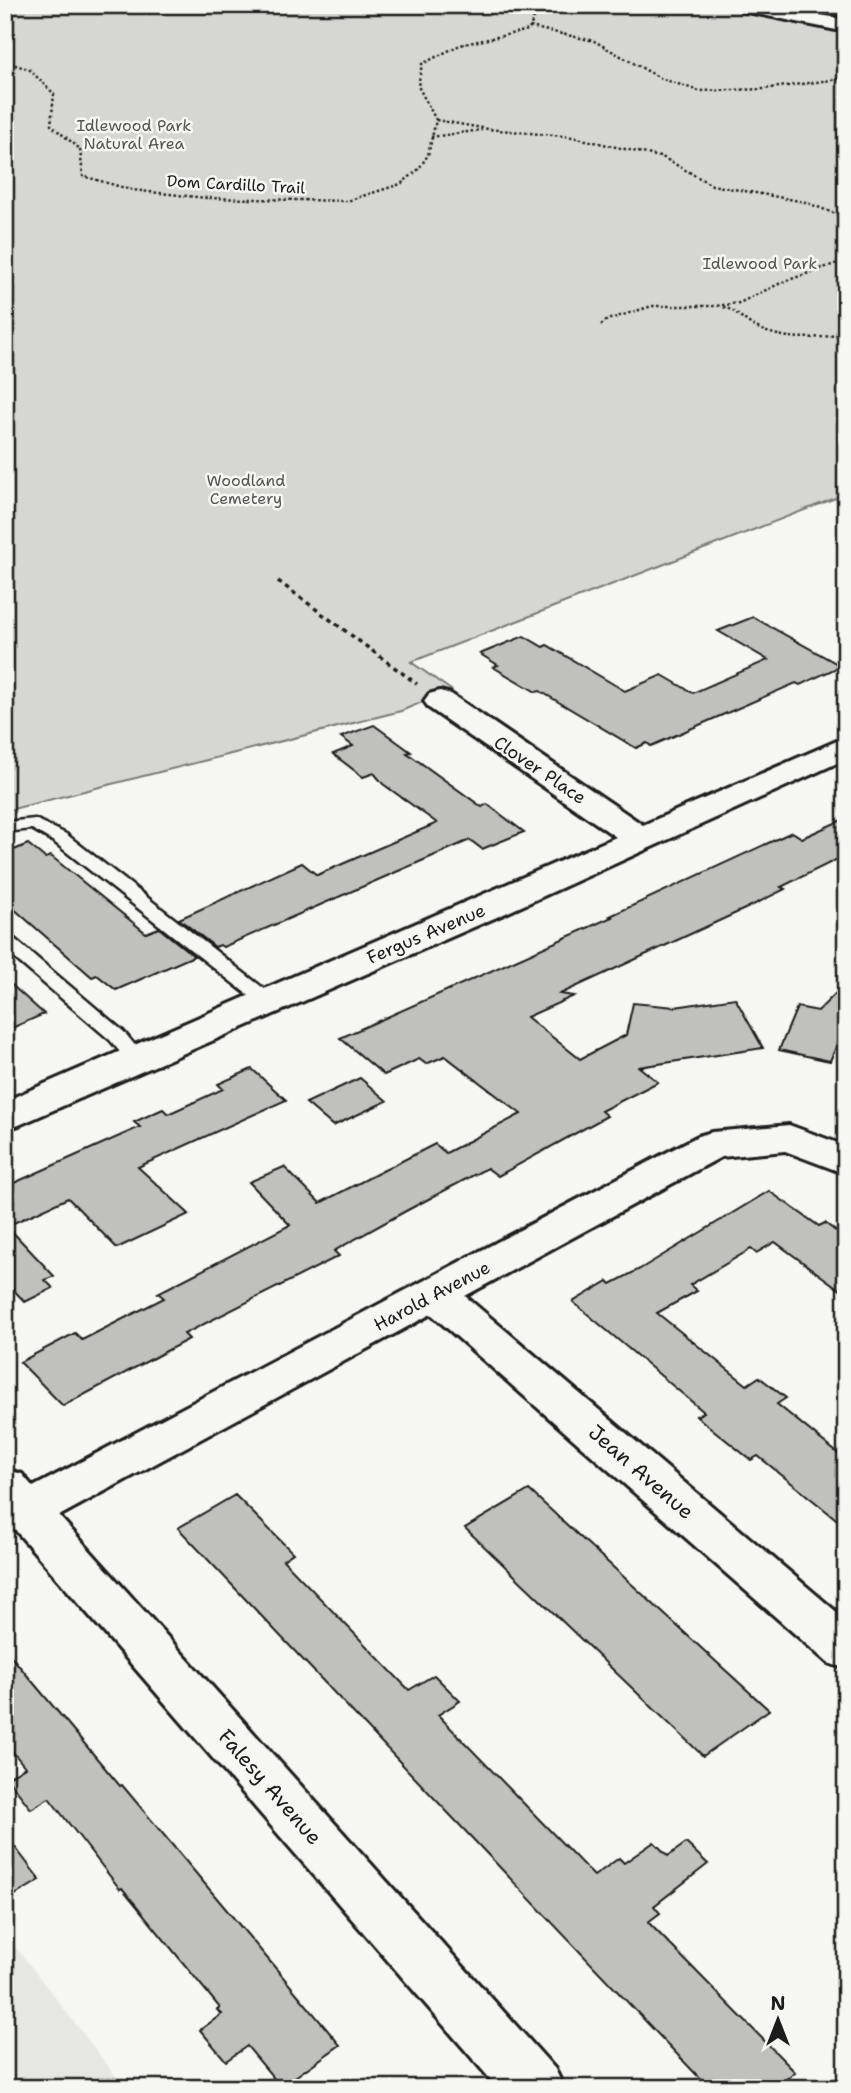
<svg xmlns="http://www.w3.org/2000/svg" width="851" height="2093" font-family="'Shantell Sans',sans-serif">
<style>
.built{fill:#e6e6e2}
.green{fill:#d6d6d2;stroke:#797977;stroke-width:2}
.building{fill:#c0c0bd;stroke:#1c1c1c;stroke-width:2}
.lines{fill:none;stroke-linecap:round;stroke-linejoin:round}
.service-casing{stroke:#1c1c1c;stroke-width:5}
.minor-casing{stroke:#1c1c1c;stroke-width:6}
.tertiary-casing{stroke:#1c1c1c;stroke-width:6}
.path-far1{stroke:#1c1c1c;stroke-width:2.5;stroke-dasharray:2.5 2.5;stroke-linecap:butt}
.path{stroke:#1c1c1c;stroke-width:3.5;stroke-dasharray:4.5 4.5;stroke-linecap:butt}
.service{fill:#f6f6f2;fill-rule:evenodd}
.minor{fill:#f6f6f2;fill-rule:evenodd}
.tertiary{fill:#f6f6f2;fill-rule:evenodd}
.labels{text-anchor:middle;stroke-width:5;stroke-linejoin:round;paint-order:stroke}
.far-park-label{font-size:16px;fill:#545453;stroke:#f6f6f2}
.far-street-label{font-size:16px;fill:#1c1c1c;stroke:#f6f6f2}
.street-label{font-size:18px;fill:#1c1c1c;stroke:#f6f6f2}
.near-street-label{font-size:21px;fill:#1c1c1c;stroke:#f6f6f2}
</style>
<rect width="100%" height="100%" fill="#f6f6f2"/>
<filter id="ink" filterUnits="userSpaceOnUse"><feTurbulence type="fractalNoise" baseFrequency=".0143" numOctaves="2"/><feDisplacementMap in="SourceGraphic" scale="14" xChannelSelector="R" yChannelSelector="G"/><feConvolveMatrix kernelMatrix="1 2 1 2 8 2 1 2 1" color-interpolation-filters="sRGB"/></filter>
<g filter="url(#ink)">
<!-- built -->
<path class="built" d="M 5,1933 L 125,2088 L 5,2088 Z"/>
<!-- green -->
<path class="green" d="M 5,5 L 846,5 L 846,494 L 411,662 L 451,690 L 401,711 L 5,811 Z"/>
<!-- building -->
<g class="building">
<path d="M 753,617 L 841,666 L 800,685 L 796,683 L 651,746 L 647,743 L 636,748 L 540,691 L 536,692 L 493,667 L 498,665 L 480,654 L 524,636 L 543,647 L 547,645 L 625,691 L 662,675 L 693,693 L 768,660 L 718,631 Z"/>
<path d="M 374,725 L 411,752 L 407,753 L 482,807 L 487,804 L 524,832 L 482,849 L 470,840 L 223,947 L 220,945 L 215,947 L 179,919 L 302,863 L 317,875 L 437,823 L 383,784 L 374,773 L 363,777 L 333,754 L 353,746 L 341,737 Z"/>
<path d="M 846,818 L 846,855 L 781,887 L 785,889 L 747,908 L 560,994 L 574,996 L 527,1017 L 580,1059 L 626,1035 L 633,1003 L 675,1007 L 735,998 L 763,1048 L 639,1067 L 658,1082 L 601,1111 L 607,1116 L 498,1176 L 487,1168 L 404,1212 L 334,1251 L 339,1256 L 184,1334 L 189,1339 L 63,1406 L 20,1362 L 75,1333 L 82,1340 L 164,1298 L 158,1293 L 290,1225 L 249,1182 L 284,1167 L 320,1203 L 435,1144 L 446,1153 L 521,1114 L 445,1056 L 426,1064 L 419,1059 L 384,1075 L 340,1038 L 612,917 L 610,916 L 792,832 L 802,838 Z"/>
<path d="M 28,844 L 45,858 L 51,856 L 146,933 L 159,928 L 194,956 L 116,990 L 97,975 L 92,977 L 5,901 L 5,854 Z"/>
<path d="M 5,979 L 44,1014 L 5,1031 Z"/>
<path d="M 846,983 L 846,1043 L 838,1042 L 830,1061 L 779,1050 L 797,1007 L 818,1011 Z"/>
<path d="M 252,1069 L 286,1100 L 138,1167 L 189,1214 L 117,1248 L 68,1198 L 7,1226 L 54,1276 L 45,1280 L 53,1288 L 25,1302 L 5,1281 L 5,1187 L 140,1127 L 134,1122 L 163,1109 L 168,1114 L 223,1089 L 218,1084 Z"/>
<path d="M 360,1078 L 387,1101 L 333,1126 L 306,1103 Z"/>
<path d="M 769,1191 L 819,1226 L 825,1223 L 846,1239 L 846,1294 L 775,1242 L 756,1253 L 751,1249 L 690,1285 L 697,1291 L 657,1313 L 747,1385 L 759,1377 L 786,1398 L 777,1404 L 846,1460 L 846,1527 L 758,1456 L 751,1460 L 696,1416 L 704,1412 L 573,1302 L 608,1281 L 611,1284 L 640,1269 Z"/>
<path d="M 529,1490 L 711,1657 L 769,1710 L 703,1756 L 465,1528 Z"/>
<path d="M 235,1495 L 293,1553 L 283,1560 L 409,1690 L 434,1675 L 460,1701 L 438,1715 L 594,1876 L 619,1858 L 624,1863 L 654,1842 L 668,1856 L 686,1843 L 708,1864 L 654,1906 L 660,1913 L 648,1922 L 795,2072 L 775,2088 L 709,2088 L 178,1528 Z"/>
<path d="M 5,1649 L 120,1786 L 122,1785 L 340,2045 L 281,2087 L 247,2046 L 226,2061 L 200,2030 L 222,2014 L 217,2010 L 220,2008 L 122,1888 L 120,1889 L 49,1798 L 31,1809 L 7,1778 L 25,1767 L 5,1742 Z"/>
<path d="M 5,1834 L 40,1880 L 5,1901 Z"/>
</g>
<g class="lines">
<defs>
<g id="service">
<path d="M 35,819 L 66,834 L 276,998 L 278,1002 L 276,1006 L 262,1006 L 54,842 L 32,829 L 5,832 L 5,822 Z"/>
<path d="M 5,935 L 11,936 L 124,1032 L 147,1060 L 144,1064 L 130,1064 L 110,1040 L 5,950 Z"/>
</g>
<g id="minor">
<path d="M 440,691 L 451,694 L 643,825 L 846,737 L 846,759 L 506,913 L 19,1125 L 5,1129 L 5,1101 L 616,837 L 429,708 L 424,701 L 429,694 Z"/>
<path d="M 789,1125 L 846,1146 L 846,1174 L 785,1151 L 721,1157 L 465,1296 L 846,1620 L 846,1669 L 828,1663 L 431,1314 L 59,1516 L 555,2069 L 564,2088 L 498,2088 L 5,1518 L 5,1469 L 22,1474 L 33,1487 L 698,1136 L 712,1132 Z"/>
</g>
<path id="tertiary" d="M 734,5 L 773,5 L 846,20 L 846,32 L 743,11 Z"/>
</defs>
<!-- service casing -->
<use href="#service" class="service-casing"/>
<!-- minor casing -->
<use href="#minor" class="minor-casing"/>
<!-- tertiary casing -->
<use href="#tertiary" class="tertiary-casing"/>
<!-- path-far1 -->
<g class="path-far1">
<path d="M 530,27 L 594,41 L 660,78 L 699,91 L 764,89 L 846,78"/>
<path d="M 5,62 L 29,69 L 54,94 L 51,125 L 80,149 L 83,176 L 132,190 L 206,198 L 347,201 L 401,184 L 418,170 L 428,155 L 436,120 L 418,86 L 422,64 L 460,45 L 529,30 L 539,5"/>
<path d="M 436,120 L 488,129 L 573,137 L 664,158 L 712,185 L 805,202 L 846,218"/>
<path d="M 431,137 L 482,130"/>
<path d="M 723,307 C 735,310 741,318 752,325 C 779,341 816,340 846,333"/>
<path d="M 601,325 L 607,320 L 652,306 L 715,306 L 739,303 L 783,282 L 846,260"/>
</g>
<!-- path -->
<path class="path" d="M 278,581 L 417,684"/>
<!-- service -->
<use href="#service" class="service"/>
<!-- minor -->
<use href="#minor" class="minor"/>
<!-- tertiary -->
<use href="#tertiary" class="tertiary"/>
</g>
</g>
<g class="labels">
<!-- far-park labels -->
<g class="far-park-label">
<text x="134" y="131">Idlewood Park<tspan x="134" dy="18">Natural Area</tspan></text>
<text x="760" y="269">Idlewood Park</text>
<text x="246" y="486">Woodland<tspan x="246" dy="18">Cemetery</tspan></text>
</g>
<!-- far-street labels -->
<g class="far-street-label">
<text transform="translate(236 184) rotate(3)" y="6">Dom Cardillo Trail</text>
</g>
<!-- street labels -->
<g class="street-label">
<text transform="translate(540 770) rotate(34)" y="6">Clover Place</text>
<text transform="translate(426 934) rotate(-23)" y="6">Fergus Avenue</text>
<text transform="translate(432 1296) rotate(-28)" y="6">Harold Avenue</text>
</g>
<!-- near-street labels -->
<g class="near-street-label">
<text transform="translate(641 1472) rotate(41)" y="7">Jean Avenue</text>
<text transform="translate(270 1787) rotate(49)" y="7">Falesy Avenue</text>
</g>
</g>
<!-- margin -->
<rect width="851" height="2093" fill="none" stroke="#f6f6f2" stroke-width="28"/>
<rect x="14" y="14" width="823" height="2065" fill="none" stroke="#1c1c1c" stroke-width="2.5" filter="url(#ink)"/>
<!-- north arrow -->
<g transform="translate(778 2020)" stroke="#f6f6f2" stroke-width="5" paint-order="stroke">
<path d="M0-5L12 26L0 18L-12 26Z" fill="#1c1c1c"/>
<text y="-10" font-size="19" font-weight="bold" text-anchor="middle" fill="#1c1c1c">N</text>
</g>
</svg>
